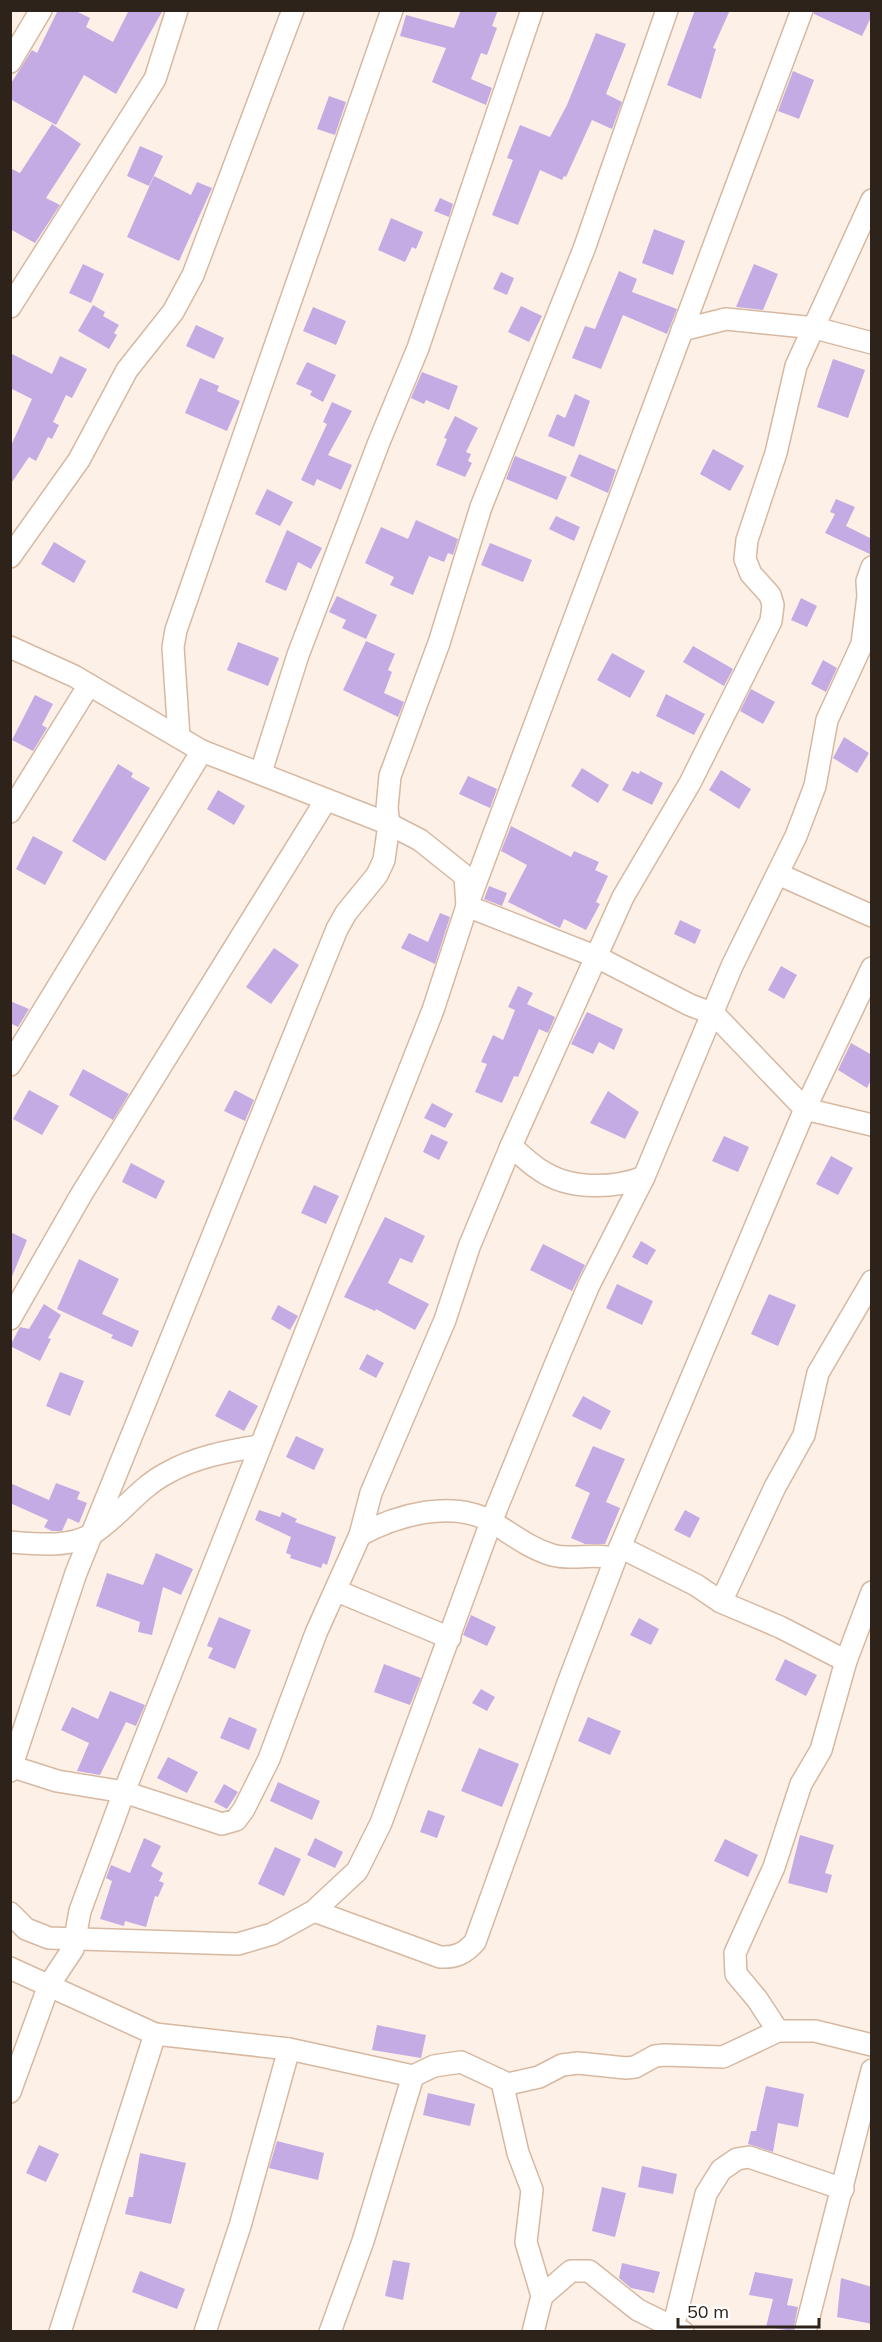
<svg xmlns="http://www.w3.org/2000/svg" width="882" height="2342" font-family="Mulish,sans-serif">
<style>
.building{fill:#c5abe4}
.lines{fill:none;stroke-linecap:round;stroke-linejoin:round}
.minor-casing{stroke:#d7b8a1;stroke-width:24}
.minor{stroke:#fff;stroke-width:21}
</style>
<rect width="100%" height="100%" fill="#fdf0e6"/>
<!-- building -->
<g class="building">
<path d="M 58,10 L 74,10 L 90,18 L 86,27 L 113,42 L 129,10 L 163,10 L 116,94 L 84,75 L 56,125 L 10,99 L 10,85 L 32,50 L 37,53 Z"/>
<path d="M 461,10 L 498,10 L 492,26 L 497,28 L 487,55 L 481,53 L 471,79 L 492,88 L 486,105 L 432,82 L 446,48 L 400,36 L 406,15 L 454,28 Z"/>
<path d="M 695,10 L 730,10 L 713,48 L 716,49 L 701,99 L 667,85 Z"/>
<path d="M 814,10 L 872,10 L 872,15 L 862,36 L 814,14 Z"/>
<path d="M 596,33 L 626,44 L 606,94 L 622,102 L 612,129 L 592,120 L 566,177 L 564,176 L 562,180 L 540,170 L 518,225 L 492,215 L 513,160 L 507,158 L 520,125 L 550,137 L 567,105 Z"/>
<path d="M 793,71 L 814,80 L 799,119 L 778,111 Z"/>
<path d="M 329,96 L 346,102 L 335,135 L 317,129 Z"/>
<path d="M 52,124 L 81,144 L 46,198 L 60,205 L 35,243 L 10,229 L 10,168 L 20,173 Z"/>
<path d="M 140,146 L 163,156 L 149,186 L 127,176 Z"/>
<path d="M 154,176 L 191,195 L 197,182 L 212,188 L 179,261 L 127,237 Z"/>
<path d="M 440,198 L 453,204 L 449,217 L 434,211 Z"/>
<path d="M 391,218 L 423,232 L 416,249 L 412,247 L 405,262 L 378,250 Z"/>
<path d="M 654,229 L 685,241 L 673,275 L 642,263 Z"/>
<path d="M 83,264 L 104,274 L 91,303 L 69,293 Z"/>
<path d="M 754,264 L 778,274 L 763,310 L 736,307 Z"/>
<path d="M 619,271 L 637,279 L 632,292 L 677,309 L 667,334 L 623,315 L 601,369 L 572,358 L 585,326 L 595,329 Z"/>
<path d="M 501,272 L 514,278 L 507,295 L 493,289 Z"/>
<path d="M 93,305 L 105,312 L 103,316 L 119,325 L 114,333 L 117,335 L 109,349 L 78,331 Z"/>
<path d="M 521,306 L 542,316 L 529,342 L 508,332 Z"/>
<path d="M 313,307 L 346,321 L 336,345 L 303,331 Z"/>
<path d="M 196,325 L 224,338 L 214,359 L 186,346 Z"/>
<path d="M 10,353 L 52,374 L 60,356 L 87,369 L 72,398 L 66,395 L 53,422 L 59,425 L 52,439 L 48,437 L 36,461 L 29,457 L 10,485 L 10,448 L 32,399 L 10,388 Z"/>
<path d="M 833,359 L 865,370 L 848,418 L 817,407 Z"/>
<path d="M 307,362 L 336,375 L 323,402 L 310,395 L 312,391 L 296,384 Z"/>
<path d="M 422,372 L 458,386 L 449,410 L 426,400 L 424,404 L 411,398 Z"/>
<path d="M 200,378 L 219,386 L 217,391 L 240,401 L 227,431 L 185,413 Z"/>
<path d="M 575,394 L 590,401 L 574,447 L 548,436 L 557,414 L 565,418 Z"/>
<path d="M 332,402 L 352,411 L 328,455 L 352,465 L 341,490 L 317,479 L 314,486 L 301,480 L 327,424 L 323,422 Z"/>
<path d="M 455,416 L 478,428 L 466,452 L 471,454 L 468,461 L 472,463 L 465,477 L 436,465 L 447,439 L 444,438 Z"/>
<path d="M 713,449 L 744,466 L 730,491 L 700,474 Z"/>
<path d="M 579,454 L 616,470 L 608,493 L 570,476 Z"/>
<path d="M 515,456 L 567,477 L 557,500 L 506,479 Z"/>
<path d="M 267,489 L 293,502 L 280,526 L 255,514 Z"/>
<path d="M 836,499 L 855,507 L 846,526 L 872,539 L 872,555 L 825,533 L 835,514 L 830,512 Z"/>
<path d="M 556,516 L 580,527 L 574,541 L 549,529 Z"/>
<path d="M 416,520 L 458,539 L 453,555 L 448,553 L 444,562 L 429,556 L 413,595 L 390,585 L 394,577 L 365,563 L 381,527 L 408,539 Z"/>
<path d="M 287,530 L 322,548 L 311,569 L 298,562 L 286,591 L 265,582 Z"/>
<path d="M 54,542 L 86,561 L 74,583 L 41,564 Z"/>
<path d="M 490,543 L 532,560 L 523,582 L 481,565 Z"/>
<path d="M 337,596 L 377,615 L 366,639 L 342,628 L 346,620 L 329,612 Z"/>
<path d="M 801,598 L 817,606 L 807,627 L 791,620 Z"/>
<path d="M 366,641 L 395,654 L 388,670 L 392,672 L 384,693 L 404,702 L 398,717 L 343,690 Z"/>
<path d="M 238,642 L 279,658 L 268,686 L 227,670 Z"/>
<path d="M 693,646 L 733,669 L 724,686 L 683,662 Z"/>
<path d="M 612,653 L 645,671 L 630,698 L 597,680 Z"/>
<path d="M 823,660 L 837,668 L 826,692 L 811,684 Z"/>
<path d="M 751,689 L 775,702 L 763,724 L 740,711 Z"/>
<path d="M 666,694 L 705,714 L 694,735 L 656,716 Z"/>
<path d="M 35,695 L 53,704 L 42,725 L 47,728 L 33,751 L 12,740 Z"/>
<path d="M 844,737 L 869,753 L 857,773 L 833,758 Z"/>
<path d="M 118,764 L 133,773 L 131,777 L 150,788 L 105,861 L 72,841 Z"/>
<path d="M 582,768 L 609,785 L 598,803 L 571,786 Z"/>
<path d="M 721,770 L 751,789 L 739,809 L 709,790 Z"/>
<path d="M 632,771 L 639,774 L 640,771 L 663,783 L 652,805 L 622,790 Z"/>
<path d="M 468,776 L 497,789 L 490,808 L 459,794 Z"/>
<path d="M 218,790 L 245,806 L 234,825 L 207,809 Z"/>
<path d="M 511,826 L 571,857 L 574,851 L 599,862 L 595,870 L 608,876 L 596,902 L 600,904 L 586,930 L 564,919 L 560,928 L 508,902 L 527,865 L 501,851 Z"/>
<path d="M 33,836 L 63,852 L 45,885 L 16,869 Z"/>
<path d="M 489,886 L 507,893 L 502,906 L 484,899 Z"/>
<path d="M 440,913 L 450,917 L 435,964 L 401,948 L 409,933 L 428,942 Z"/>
<path d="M 680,920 L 701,930 L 695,944 L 674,934 Z"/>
<path d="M 274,948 L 299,965 L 271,1004 L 246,987 Z"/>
<path d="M 781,966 L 797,975 L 784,999 L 768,990 Z"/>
<path d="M 518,986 L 533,993 L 527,1004 L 555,1017 L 548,1033 L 539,1029 L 518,1077 L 514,1076 L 502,1103 L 475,1092 L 487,1064 L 481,1062 L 493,1035 L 503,1040 L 515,1010 L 508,1007 Z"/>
<path d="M 10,1001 L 29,1009 L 18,1027 L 10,1023 Z"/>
<path d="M 587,1012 L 623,1029 L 614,1050 L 599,1042 L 593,1054 L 571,1044 Z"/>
<path d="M 851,1043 L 872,1055 L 872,1078 L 867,1088 L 838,1070 Z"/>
<path d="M 83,1069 L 129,1094 L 113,1120 L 69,1095 Z"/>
<path d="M 29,1090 L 59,1106 L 42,1135 L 13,1119 Z"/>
<path d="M 235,1090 L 254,1100 L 245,1121 L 224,1111 Z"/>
<path d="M 608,1091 L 639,1112 L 625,1139 L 590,1123 Z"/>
<path d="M 432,1103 L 453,1114 L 445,1128 L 424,1118 Z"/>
<path d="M 431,1134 L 448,1142 L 439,1160 L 423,1152 Z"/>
<path d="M 724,1136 L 749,1147 L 738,1172 L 712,1161 Z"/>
<path d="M 831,1156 L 853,1168 L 838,1195 L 816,1184 Z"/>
<path d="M 131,1163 L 165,1181 L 156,1199 L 122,1182 Z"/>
<path d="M 314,1185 L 339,1196 L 326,1224 L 301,1213 Z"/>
<path d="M 385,1217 L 425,1236 L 412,1263 L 400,1258 L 388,1283 L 429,1304 L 415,1330 L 376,1309 L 375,1311 L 344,1297 Z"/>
<path d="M 10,1232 L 27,1240 L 11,1279 L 10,1279 Z"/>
<path d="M 641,1241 L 656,1250 L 647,1265 L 632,1257 Z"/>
<path d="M 543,1244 L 585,1265 L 572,1291 L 530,1270 Z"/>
<path d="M 79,1259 L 119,1279 L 102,1314 L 139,1331 L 132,1347 L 111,1338 L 113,1335 L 57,1309 Z"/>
<path d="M 617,1284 L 653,1301 L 642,1325 L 606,1308 Z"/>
<path d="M 769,1294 L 796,1305 L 778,1346 L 751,1334 Z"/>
<path d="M 44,1304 L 61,1315 L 48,1338 L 51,1339 L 40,1361 L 10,1346 L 20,1327 L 29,1329 Z"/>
<path d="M 278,1305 L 298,1316 L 290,1330 L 271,1319 Z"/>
<path d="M 367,1354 L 384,1363 L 376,1378 L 359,1369 Z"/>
<path d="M 60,1372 L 84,1381 L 70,1416 L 46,1406 Z"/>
<path d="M 229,1390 L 258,1406 L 244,1431 L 215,1416 Z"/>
<path d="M 583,1396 L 611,1411 L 601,1430 L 572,1416 Z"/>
<path d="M 296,1436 L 324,1449 L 314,1470 L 286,1457 Z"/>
<path d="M 593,1446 L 625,1459 L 606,1502 L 620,1508 L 605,1544 L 585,1544 L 571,1538 L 590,1493 L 575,1486 Z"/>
<path d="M 10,1483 L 49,1500 L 56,1483 L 80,1492 L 77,1499 L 87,1503 L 79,1523 L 68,1518 L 62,1531 L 52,1531 L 44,1527 L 48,1520 L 10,1503 Z"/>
<path d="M 259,1510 L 280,1517 L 282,1512 L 297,1519 L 295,1522 L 336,1537 L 327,1565 L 323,1563 L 321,1568 L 290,1558 L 291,1555 L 286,1553 L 291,1537 L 255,1520 Z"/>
<path d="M 685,1510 L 700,1518 L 690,1538 L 674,1530 Z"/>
<path d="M 156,1553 L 193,1569 L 181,1595 L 163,1587 L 152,1635 L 138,1632 L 140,1622 L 96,1606 L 107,1573 L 143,1585 Z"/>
<path d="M 471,1615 L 496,1627 L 487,1646 L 463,1635 Z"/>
<path d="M 219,1617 L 251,1630 L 235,1669 L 208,1658 L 213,1648 L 207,1646 Z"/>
<path d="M 639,1618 L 659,1629 L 651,1645 L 630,1635 Z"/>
<path d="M 785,1659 L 817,1675 L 806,1696 L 775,1680 Z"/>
<path d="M 384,1664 L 421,1678 L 410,1705 L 374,1692 Z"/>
<path d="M 481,1689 L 495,1697 L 487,1711 L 472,1703 Z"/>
<path d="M 110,1691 L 145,1705 L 136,1726 L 126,1722 L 100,1775 L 77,1771 L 89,1743 L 61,1730 L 72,1707 L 98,1719 Z"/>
<path d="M 229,1717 L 257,1729 L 249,1750 L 220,1738 Z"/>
<path d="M 588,1717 L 621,1731 L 610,1755 L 578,1741 Z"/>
<path d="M 479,1748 L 519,1764 L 502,1807 L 461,1791 Z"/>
<path d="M 168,1757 L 198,1772 L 187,1793 L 157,1778 Z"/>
<path d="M 278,1782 L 320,1801 L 312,1820 L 270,1801 Z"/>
<path d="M 224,1784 L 238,1792 L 227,1809 L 214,1802 Z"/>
<path d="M 428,1810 L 445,1816 L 437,1838 L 420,1832 Z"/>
<path d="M 800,1835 L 834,1845 L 825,1873 L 832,1875 L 827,1893 L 788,1883 Z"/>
<path d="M 144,1838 L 161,1846 L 151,1866 L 163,1873 L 159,1881 L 164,1883 L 158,1897 L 155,1896 L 146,1927 L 125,1921 L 124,1926 L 100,1919 L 112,1881 L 106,1878 L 111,1865 L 130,1873 Z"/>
<path d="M 315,1838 L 343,1852 L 335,1868 L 307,1855 Z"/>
<path d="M 725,1839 L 758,1855 L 748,1877 L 714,1861 Z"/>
<path d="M 275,1847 L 301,1859 L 284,1896 L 258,1884 Z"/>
<path d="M 377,2025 L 426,2035 L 421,2058 L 372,2050 Z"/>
<path d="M 766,2086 L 804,2094 L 798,2127 L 778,2123 L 773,2152 L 748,2144 L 751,2131 L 756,2131 Z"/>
<path d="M 428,2093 L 475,2104 L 470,2126 L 423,2115 Z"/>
<path d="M 277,2141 L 324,2153 L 318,2180 L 269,2168 Z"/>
<path d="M 39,2145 L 59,2154 L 46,2182 L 26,2173 Z"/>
<path d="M 140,2153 L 186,2163 L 171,2224 L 125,2214 L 129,2197 L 133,2197 Z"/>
<path d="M 642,2166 L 677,2174 L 673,2194 L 638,2187 Z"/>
<path d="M 602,2187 L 626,2193 L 615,2237 L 592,2231 Z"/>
<path d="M 393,2260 L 410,2263 L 403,2300 L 385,2296 Z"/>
<path d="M 622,2263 L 660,2272 L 654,2293 L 631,2288 L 619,2278 Z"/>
<path d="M 140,2271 L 185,2289 L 177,2309 L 132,2292 Z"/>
<path d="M 755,2272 L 793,2279 L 787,2305 L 798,2307 L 793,2331 L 766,2327 L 773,2299 L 749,2295 Z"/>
<path d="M 841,2278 L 872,2287 L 872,2324 L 837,2317 Z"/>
</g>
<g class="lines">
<defs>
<g id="minor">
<path d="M 10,62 L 41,10"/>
<path d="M 10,307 L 155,79 L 177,10"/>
<path d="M 682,330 L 726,319 L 815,328 L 872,343"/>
<path d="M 10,557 L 79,460 L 127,370 L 173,312 L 193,275 L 293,10"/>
<path d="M 10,647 L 74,676 L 202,751 L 389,824 L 420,840 L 465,876 L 467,906 L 597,957 L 690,1005 L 714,1014 L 805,1109 L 872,1125"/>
<path d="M 179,737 L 173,647 L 176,630 L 392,10"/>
<path d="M 261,772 L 298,655 L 379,442 L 418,348 L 532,10"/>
<path d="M 10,812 L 89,685"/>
<path d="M 778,874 L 872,916"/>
<path d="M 10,1065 L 202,751"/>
<path d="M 511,1146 C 520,1154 529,1163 540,1170 C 569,1190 613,1189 644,1177"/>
<path d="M 10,1319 L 81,1195 L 326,800"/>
<path d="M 360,1535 C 397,1515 452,1499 492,1522 C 512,1534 529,1548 552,1555 C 573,1561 594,1552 615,1559"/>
<path d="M 10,1542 C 35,1544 71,1548 92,1534 C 119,1517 138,1488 167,1473 C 195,1457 228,1451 259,1446"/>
<path d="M 620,1547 L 696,1585 L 721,1602 L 780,1627 L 846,1661"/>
<path d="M 337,1591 L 450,1638"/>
<path d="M 721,1602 L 775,1487 L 804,1435 L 818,1373 L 872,1281"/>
<path d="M 10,1766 L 57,1781 L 124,1792 L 222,1824 L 236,1820 L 244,1809 L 269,1759 L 316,1633 L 360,1535 L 371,1493 L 445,1320 L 469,1247 L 511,1146 L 623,897 L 690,783 L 771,621 L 773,605 L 770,595 L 751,574 L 745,559 L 747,540 L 776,453 L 796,366 L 872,200"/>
<path d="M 10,1771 L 76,1573 L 337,929 L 346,913 L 377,875 L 384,860 L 389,824 L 387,808 L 390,776 L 439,643 L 481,507 L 584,249 L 667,10"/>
<path d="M 314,1911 L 440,1957 C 456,1958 465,1953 475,1942 L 568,1683 L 620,1547 L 805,1109 L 872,968"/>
<path d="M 10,1913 L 26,1929 L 49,1938 L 238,1944 L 272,1934 L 314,1911 L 357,1871 L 381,1823 L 491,1522 L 560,1353 L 589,1285 L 644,1177 L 732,966 L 796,836 L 815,786 L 827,720 L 862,644 L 868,596 L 867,581 L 872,567"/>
<path d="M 10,1968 L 155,2034 L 289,2049 L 413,2076 L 434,2066 L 461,2062 L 508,2084 L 539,2077 L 562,2065 L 578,2063 L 626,2068 L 635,2067 L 655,2056 L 665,2055 L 723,2057 L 778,2031 L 815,2031 L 872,2045"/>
<path d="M 778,2031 L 757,1999 L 736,1974 L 735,1953 L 774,1867 L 801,1784 L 821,1750 L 846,1661 L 872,1592"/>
<path d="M 502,2082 L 518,2153 L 532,2190 L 526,2242 L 542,2296 L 533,2332"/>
<path d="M 10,2092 L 49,1985 L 73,1949 L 80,1911 L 124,1792 L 433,1010 L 467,906 L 802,10"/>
<path d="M 542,2296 L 571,2271 L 589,2271 L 638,2310 L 683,2332"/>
<path d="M 60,2332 L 155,2034"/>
<path d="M 205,2332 L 240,2226 L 289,2049"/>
<path d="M 330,2332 L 363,2241 L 413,2076"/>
<path d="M 672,2332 L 706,2194 L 721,2170 L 737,2159 L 749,2157 L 843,2189"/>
<path d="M 805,2332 L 872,2070"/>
</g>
</defs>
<!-- minor casing -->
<use href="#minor" class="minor-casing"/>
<!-- minor -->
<use href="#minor" class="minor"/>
</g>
<!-- border -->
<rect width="882" height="2342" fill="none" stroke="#2e231a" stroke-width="24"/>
<!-- scale -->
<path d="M678 2318v9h141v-9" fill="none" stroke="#2e231a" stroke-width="3"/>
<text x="687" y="2318" font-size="18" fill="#2e231a" stroke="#ffffff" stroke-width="4.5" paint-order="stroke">50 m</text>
</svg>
